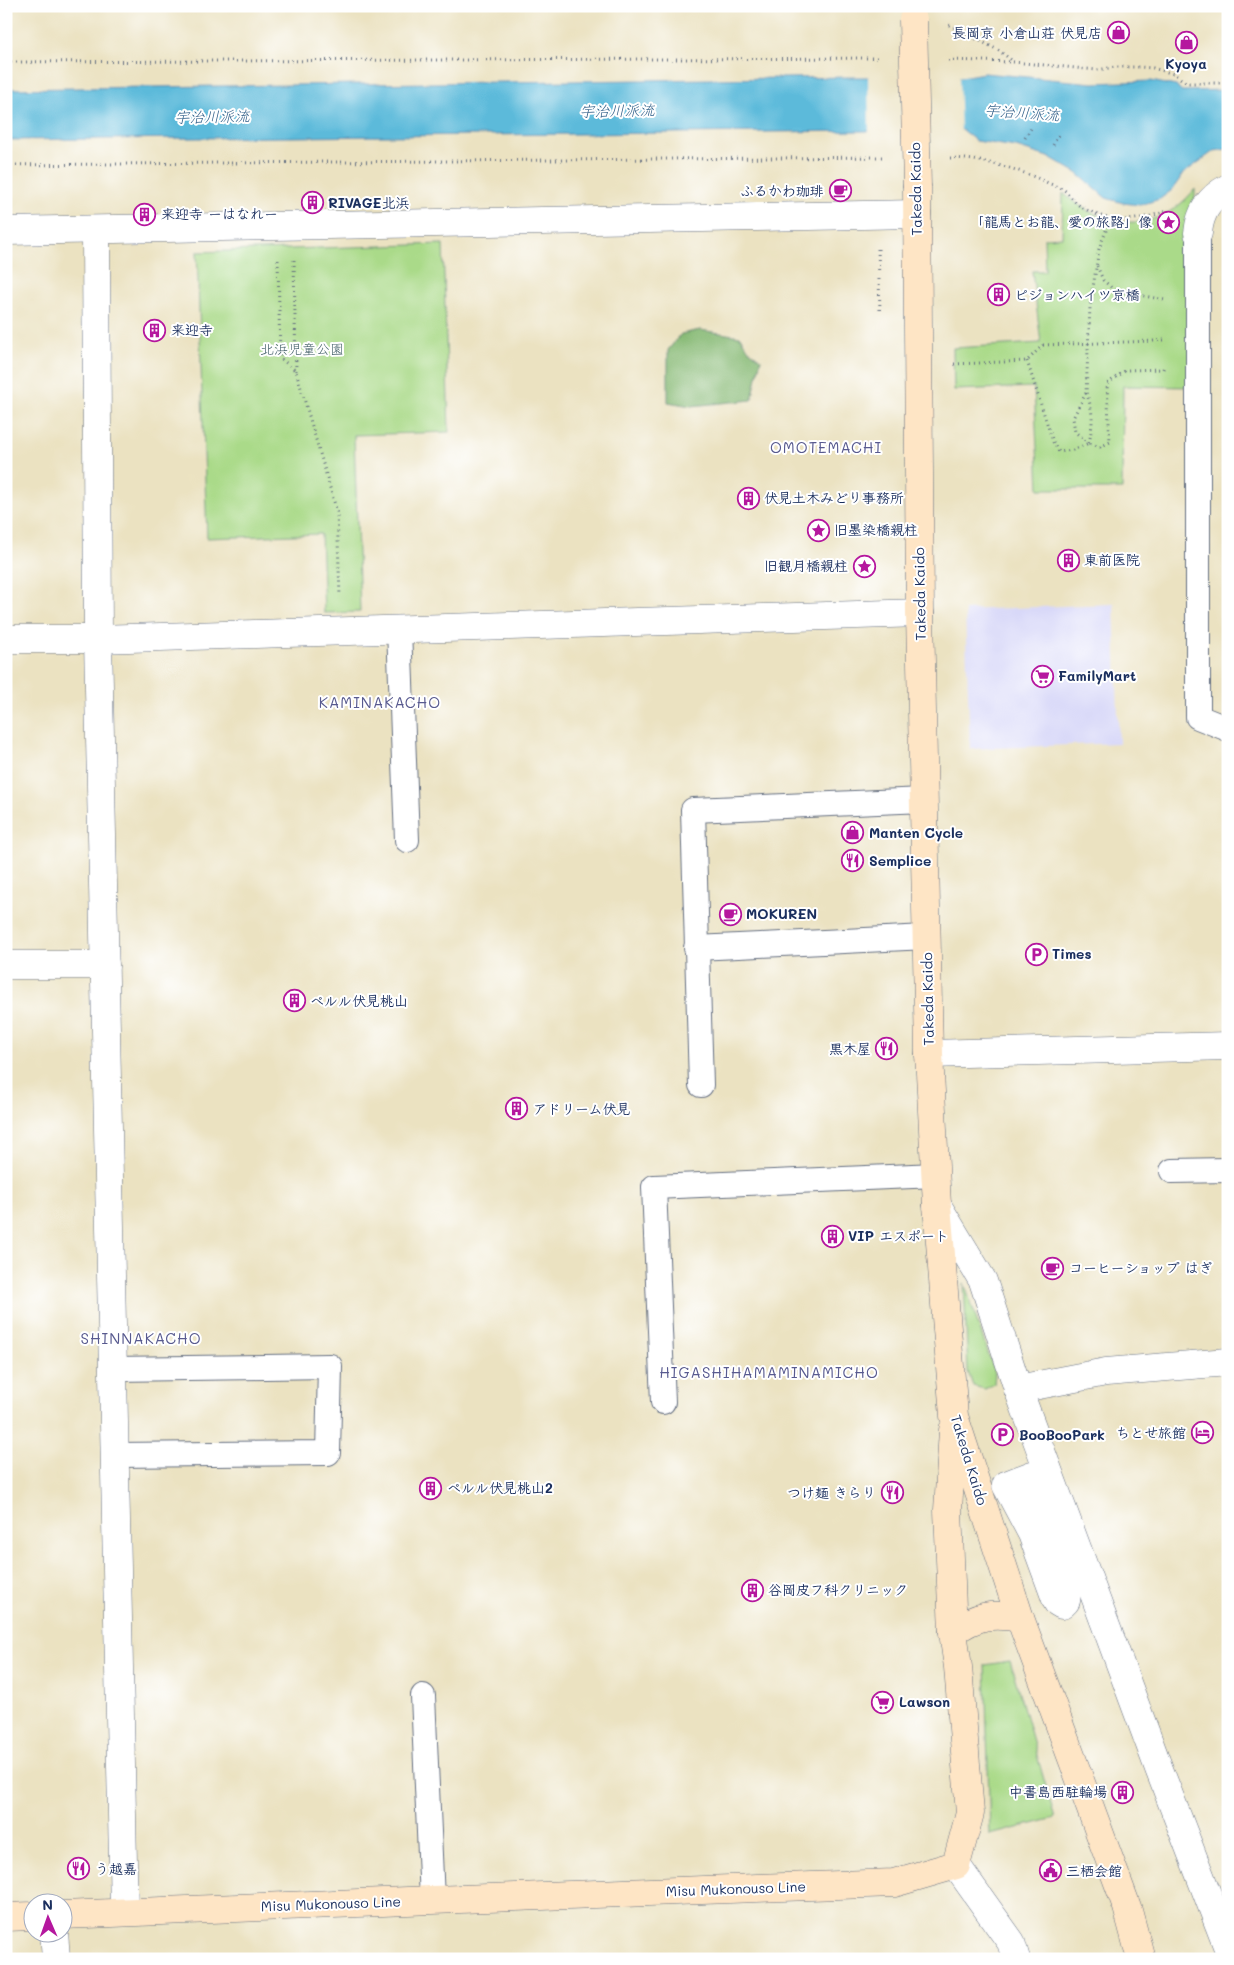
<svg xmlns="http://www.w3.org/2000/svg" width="1234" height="1965" font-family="Mali,'Klee One',sans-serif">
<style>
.built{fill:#d7d7f8}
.green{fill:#aada89;stroke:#628474}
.forest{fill:#87ba75;stroke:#51746a}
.water{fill:#5cbada;stroke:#3c749c}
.pier{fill:#ebe2c1}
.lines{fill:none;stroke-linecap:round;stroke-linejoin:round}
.service-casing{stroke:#646e81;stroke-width:26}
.pedestrian-casing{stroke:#646e81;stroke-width:29}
.minor-casing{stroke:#646e81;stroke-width:29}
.secondary-casing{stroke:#646e81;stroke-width:29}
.path{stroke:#646e81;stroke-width:3;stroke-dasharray:1 4;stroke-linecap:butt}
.service{stroke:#fff;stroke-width:24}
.pedestrian{stroke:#fff;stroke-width:28}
.minor{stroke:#fff;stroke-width:28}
.secondary{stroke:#fee5c5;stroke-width:28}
.secondary-bridge-casing{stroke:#646e81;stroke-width:29;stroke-linecap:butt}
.path-bridge{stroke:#646e81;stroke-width:3;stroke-dasharray:1 4;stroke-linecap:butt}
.secondary-bridge{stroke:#fee5c5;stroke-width:28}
.labels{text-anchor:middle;stroke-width:4;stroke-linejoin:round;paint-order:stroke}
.poi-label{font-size:14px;font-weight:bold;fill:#1b2f5e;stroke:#fff;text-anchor:start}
.street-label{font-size:14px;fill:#1b2f5e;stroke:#fff}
.park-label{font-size:14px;fill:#46626b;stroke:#fff}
.water-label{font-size:15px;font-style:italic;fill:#326089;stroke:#fff}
.neighbourhood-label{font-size:15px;letter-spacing:1px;fill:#585a8f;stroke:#fff}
</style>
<rect width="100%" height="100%" fill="#fff"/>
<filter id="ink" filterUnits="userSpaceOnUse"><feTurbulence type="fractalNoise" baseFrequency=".02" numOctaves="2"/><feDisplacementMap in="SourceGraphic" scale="10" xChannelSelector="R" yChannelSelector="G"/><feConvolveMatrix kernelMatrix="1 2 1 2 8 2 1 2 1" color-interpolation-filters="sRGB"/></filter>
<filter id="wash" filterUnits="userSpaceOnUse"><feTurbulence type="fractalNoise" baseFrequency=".0096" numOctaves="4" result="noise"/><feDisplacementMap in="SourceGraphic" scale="20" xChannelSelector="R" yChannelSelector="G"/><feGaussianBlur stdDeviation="1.12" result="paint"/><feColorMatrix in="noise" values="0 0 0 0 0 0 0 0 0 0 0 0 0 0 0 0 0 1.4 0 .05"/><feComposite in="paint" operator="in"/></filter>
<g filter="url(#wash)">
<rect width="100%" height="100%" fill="#ebe2c1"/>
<!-- built -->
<path class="built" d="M 1114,604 L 1119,743 L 970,749 L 965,610 Z"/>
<!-- green -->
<g class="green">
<path d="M 1195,189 L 1195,387 L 1123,386 L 1122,489 L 1039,489 L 1034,387 L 954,390 L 953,348 L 1041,343 L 1032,271 L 1045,271 L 1044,238 L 1062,237 L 1063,193 C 1105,230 1158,235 1195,189 Z"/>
<path d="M 443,244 L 449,432 L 354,435 L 360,612 L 324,613 L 321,534 L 207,538 L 197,252 Z"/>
<path d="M 964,1283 L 995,1373 L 994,1384 L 985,1389 L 973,1386 L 968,1372 Z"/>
<path d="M 1010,1661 L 1055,1818 L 990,1835 L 985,1665 Z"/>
</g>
<!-- forest -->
<path class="forest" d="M 700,330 L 740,336 L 748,349 L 761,359 L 752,400 L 691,406 L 668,402 L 668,350 L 681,334 Z"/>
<!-- water -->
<path class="water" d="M 984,73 L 1093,83 L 1151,81 L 1176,86 L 1182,91 L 1228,90 L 1228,149 L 1214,151 L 1184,173 L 1172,190 L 1160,199 L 1140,205 L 1123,203 L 1106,198 L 1077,173 L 1051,158 L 1016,147 L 976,141 L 962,130 L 6,140 L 6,89 L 855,77 L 961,77 Z"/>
<!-- pier -->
<path class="pier" d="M 868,74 L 959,75 L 961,132 L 869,134 Z"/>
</g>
<g filter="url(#ink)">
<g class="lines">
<defs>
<g id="service">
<path d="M 1198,233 L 1198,717 L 1228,729"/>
<path d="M 399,629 L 407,840"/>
<path d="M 696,948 L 927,937"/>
<path d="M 701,1085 L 693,810 L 924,800"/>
<path d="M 1172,1171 L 1228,1170"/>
<path d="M 113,1369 L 330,1366 L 328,1453 L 115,1455"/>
<path d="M 663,1402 L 654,1187 L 936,1175"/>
<path d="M 423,1696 L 432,1900"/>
</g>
<path id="pedestrian" d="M 1032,1475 L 1047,1512 L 1045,1528 L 1067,1592 L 1066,1601 L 1062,1605 L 1057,1602 L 1032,1534 L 1006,1485 Z"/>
<g id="minor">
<path d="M 96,230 L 98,639 L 124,1912"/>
<path d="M 6,231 L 917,214"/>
<path d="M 1198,233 C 1200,212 1209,198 1228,188"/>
<path d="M 6,639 L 98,639 L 920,613"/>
<path d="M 6,965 L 105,965"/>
<path d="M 929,1054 L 1228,1046"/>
<path d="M 937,1205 L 983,1281 L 1018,1389 L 1159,1769 L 1228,1948"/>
<path d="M 1018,1389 L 1106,1372 L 1228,1362"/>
<path d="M 956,1865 L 1011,1942 L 1016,1959"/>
<path d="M 54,1932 L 56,1959"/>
</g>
<g id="secondary">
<path d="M 917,187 L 920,613 L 929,1054 L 937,1205 L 954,1416 L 1020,1618 L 1127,1907 L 1141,1959"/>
<path d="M 953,1632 C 976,1615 992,1613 1020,1618"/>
<path d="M 62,1915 L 432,1900 L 894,1883 L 956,1865 L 970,1813 L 958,1667 L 953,1632 L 948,1510 L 953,1430"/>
<path d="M 6,1917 L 32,1916"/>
</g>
</defs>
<!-- service casing -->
<use href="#service" class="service-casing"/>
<!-- pedestrian casing -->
<use href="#pedestrian" class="pedestrian-casing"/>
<!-- minor casing -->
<use href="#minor" class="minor-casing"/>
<!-- secondary casing -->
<use href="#secondary" class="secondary-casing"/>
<!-- path -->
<g class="path">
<path d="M 949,25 L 998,50 L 1013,61"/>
<path d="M 948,60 L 1013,62 L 1097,70 L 1115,67 L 1139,67 L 1153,68 L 1174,74 L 1187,83 L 1228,83"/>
<path d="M 6,62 L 879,58"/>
<path d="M 1025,138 L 1032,127"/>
<path d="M 1053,145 L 1060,132"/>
<path d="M 950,158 C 983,159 1016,168 1046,182 C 1052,185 1059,187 1064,190 C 1070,194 1074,202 1080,206 C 1111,225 1134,222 1167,211"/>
<path d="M 6,165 L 882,157"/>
<path d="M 878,249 L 880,310"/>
<path d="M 278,260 L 280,358 L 296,371 L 337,512 L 340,596"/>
<path d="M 294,260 L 296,371"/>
<path d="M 1097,266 L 1103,280 L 1114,290 L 1165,300"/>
<path d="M 1153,341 L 1164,340 L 1164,339"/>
<path d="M 1027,361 L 1053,442 L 1059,452 L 1073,450 L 1089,443 L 1100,447 L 1110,442 L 1107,384 L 1126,370 L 1163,369 L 1164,366"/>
<path d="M 954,364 L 1027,361 L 1043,345"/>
<path d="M 1086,393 L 1073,418 L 1075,432 L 1089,443 C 1093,424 1094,411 1086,393 L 1090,307 L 1099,249 L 1110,220"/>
</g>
<!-- service -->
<use href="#service" class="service"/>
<!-- pedestrian -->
<use href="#pedestrian" class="pedestrian"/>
<!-- minor -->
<use href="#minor" class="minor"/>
<!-- secondary -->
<use href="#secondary" class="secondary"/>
<defs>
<path id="secondary-bridge" d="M 913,20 L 917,187"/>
</defs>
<!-- secondary-bridge casing -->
<use href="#secondary-bridge" class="secondary-bridge-casing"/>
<!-- path-bridge -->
<path class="path-bridge" d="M 1043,345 L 1153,341"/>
<!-- secondary-bridge -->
<use href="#secondary-bridge" class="secondary-bridge"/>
</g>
</g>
<!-- icons -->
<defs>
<symbol id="shop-ring" viewBox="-11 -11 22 22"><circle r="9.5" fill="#fff" stroke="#b5179e" stroke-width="1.5"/><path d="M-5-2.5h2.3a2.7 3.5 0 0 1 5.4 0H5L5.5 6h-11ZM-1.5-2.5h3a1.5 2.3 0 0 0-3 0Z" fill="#b5179e"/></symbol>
<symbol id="cafe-ring" viewBox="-11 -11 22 22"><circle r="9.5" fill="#fff" stroke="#b5179e" stroke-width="1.5"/><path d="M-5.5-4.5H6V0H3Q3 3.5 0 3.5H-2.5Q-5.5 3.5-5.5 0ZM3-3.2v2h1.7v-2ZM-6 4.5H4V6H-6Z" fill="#b5179e"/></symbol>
<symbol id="building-ring" viewBox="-11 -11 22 22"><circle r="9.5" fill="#fff" stroke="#b5179e" stroke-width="1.5"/><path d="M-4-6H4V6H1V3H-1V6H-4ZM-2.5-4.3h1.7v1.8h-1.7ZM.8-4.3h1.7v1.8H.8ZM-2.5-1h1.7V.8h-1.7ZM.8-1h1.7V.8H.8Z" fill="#b5179e"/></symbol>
<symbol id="sight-ring" viewBox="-11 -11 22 22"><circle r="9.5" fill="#fff" stroke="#b5179e" stroke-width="1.5"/><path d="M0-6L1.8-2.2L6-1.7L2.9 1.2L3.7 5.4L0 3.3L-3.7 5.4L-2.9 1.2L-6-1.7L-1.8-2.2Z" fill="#b5179e"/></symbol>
<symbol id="supermarket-ring" viewBox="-11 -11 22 22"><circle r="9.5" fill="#fff" stroke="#b5179e" stroke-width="1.5"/><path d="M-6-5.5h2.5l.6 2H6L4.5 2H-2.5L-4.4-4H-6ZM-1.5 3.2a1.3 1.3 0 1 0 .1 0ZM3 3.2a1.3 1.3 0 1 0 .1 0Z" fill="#b5179e"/></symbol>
<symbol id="restaurant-ring" viewBox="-11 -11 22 22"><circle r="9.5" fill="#fff" stroke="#b5179e" stroke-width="1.5"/><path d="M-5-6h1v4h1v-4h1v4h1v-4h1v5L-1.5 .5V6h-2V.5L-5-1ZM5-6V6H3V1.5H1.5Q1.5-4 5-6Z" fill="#b5179e"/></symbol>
<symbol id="parking-ring" viewBox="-11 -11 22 22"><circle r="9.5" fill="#fff" stroke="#b5179e" stroke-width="1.5"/><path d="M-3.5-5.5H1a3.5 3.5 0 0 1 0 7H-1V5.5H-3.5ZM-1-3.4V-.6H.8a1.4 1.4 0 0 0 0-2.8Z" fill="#b5179e"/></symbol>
<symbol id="hotel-ring" viewBox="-11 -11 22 22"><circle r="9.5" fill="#fff" stroke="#b5179e" stroke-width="1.5"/><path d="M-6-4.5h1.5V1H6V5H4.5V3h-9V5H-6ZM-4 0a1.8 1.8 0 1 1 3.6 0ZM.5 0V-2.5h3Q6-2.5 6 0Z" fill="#b5179e"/></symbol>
<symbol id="civic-ring" viewBox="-11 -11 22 22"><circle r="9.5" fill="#fff" stroke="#b5179e" stroke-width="1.5"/><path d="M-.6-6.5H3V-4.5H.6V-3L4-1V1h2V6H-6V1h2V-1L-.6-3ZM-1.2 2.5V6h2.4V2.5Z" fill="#b5179e"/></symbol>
</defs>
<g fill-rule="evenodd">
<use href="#shop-ring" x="1106" y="20" width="25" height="25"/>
<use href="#shop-ring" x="1174" y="30" width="25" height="25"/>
<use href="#cafe-ring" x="828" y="178" width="25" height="25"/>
<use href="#building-ring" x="300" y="190" width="25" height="25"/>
<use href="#building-ring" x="132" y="202" width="25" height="25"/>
<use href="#sight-ring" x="1156" y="210" width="25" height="25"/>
<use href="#building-ring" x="986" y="282" width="25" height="25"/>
<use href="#building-ring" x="142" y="318" width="25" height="25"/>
<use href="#building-ring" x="736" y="486" width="25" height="25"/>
<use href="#sight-ring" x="806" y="518" width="25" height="25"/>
<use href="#building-ring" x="1056" y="548" width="25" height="25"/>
<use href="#sight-ring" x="852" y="554" width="25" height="25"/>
<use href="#supermarket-ring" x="1030" y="664" width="25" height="25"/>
<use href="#shop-ring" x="840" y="820" width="25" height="25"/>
<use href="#restaurant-ring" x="840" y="848" width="25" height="25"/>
<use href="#cafe-ring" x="718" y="902" width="25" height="25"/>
<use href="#parking-ring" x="1024" y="942" width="25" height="25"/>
<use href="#building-ring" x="282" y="988" width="25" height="25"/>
<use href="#restaurant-ring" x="874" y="1036" width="25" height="25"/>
<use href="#building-ring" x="504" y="1096" width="25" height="25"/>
<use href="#building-ring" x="820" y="1224" width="25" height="25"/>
<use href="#cafe-ring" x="1040" y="1256" width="25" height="25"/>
<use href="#hotel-ring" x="1190" y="1420" width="25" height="25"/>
<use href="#parking-ring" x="990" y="1422" width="25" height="25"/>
<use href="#building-ring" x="418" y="1476" width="25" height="25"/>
<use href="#restaurant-ring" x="880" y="1480" width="25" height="25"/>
<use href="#building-ring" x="740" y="1578" width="25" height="25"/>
<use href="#supermarket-ring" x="870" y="1690" width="25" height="25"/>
<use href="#building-ring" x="1110" y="1780" width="25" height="25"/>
<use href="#restaurant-ring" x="66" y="1856" width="25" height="25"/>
<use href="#civic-ring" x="1038" y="1858" width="25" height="25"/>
</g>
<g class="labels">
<!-- poi labels -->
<g class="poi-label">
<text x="1102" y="38" text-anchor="end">長岡京 小倉山荘 伏見店</text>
<text x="1186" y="69" text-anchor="middle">Kyoya</text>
<text x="824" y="196" text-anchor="end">ふるかわ珈琲</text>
<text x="328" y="208">RIVAGE北浜</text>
<text x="161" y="219">来迎寺 ーはなれー</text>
<text x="1152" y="227" text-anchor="end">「龍馬とお龍、愛の旅路」像</text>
<text x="1014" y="300">ピジョンハイツ京橋</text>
<text x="171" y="335">来迎寺</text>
<text x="764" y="503">伏見土木みどり事務所</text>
<text x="834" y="535">旧墨染橋親柱</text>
<text x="1084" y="565">東前医院</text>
<text x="848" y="571" text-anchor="end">旧観月橋親柱</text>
<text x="1058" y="681">FamilyMart</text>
<text x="869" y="838">Manten Cycle</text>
<text x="869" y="866">Semplice</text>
<text x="746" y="919">MOKUREN</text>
<text x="1052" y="959">Times</text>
<text x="310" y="1006">ペルル伏見桃山</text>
<text x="871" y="1054" text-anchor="end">黒木屋</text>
<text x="533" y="1114">アドリーム伏見</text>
<text x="848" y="1241">VIP エスポート</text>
<text x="1069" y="1273">コーヒーショップ はぎ</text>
<text x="1186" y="1438" text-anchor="end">ちとせ旅館</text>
<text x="1019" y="1440">BooBooPark</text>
<text x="447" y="1493">ペルル伏見桃山2</text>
<text x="876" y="1498" text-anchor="end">つけ麺 きらり</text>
<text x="768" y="1595">谷岡皮フ科クリニック</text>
<text x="899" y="1707">Lawson</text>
<text x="1107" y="1797" text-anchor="end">中書島西駐輪場</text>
<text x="95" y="1874">う越嘉</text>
<text x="1066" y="1876">三栖会館</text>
</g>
<!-- street labels -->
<g class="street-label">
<text transform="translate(916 189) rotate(-91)" y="5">Takeda Kaido</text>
<text transform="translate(920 594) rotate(-91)" y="5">Takeda Kaido</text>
<text transform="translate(928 999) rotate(-91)" y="5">Takeda Kaido</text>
<text transform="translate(969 1460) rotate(73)" y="5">Takeda Kaido</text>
<text transform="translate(736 1889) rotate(-2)" y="5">Misu Mukonouso Line</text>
<text transform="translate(331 1904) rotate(-2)" y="5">Misu Mukonouso Line</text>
</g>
<!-- park labels -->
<g class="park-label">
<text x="302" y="354">北浜児童公園</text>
</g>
<!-- water labels -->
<g class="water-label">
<text transform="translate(617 111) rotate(-1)" y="5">宇治川派流</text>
<text transform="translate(1022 113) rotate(4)" y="5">宇治川派流</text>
<text transform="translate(212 117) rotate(-1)" y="5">宇治川派流</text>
</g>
<!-- neighbourhood labels -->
<g class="neighbourhood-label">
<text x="826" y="453">OMOTEMACHI</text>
<text x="380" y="708">KAMINAKACHO</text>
<text x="141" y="1344">SHINNAKACHO</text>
<text x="769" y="1378">HIGASHIHAMAMINAMICHO</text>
</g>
</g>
<!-- margin -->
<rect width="1234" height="1965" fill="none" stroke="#fff" stroke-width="25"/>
<!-- north arrow -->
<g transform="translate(48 1918) rotate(358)"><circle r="24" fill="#ffffff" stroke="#a4acbf"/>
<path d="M0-4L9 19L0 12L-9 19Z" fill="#b5179e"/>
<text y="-8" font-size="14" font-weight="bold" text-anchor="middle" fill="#1b2f5e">N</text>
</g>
</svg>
